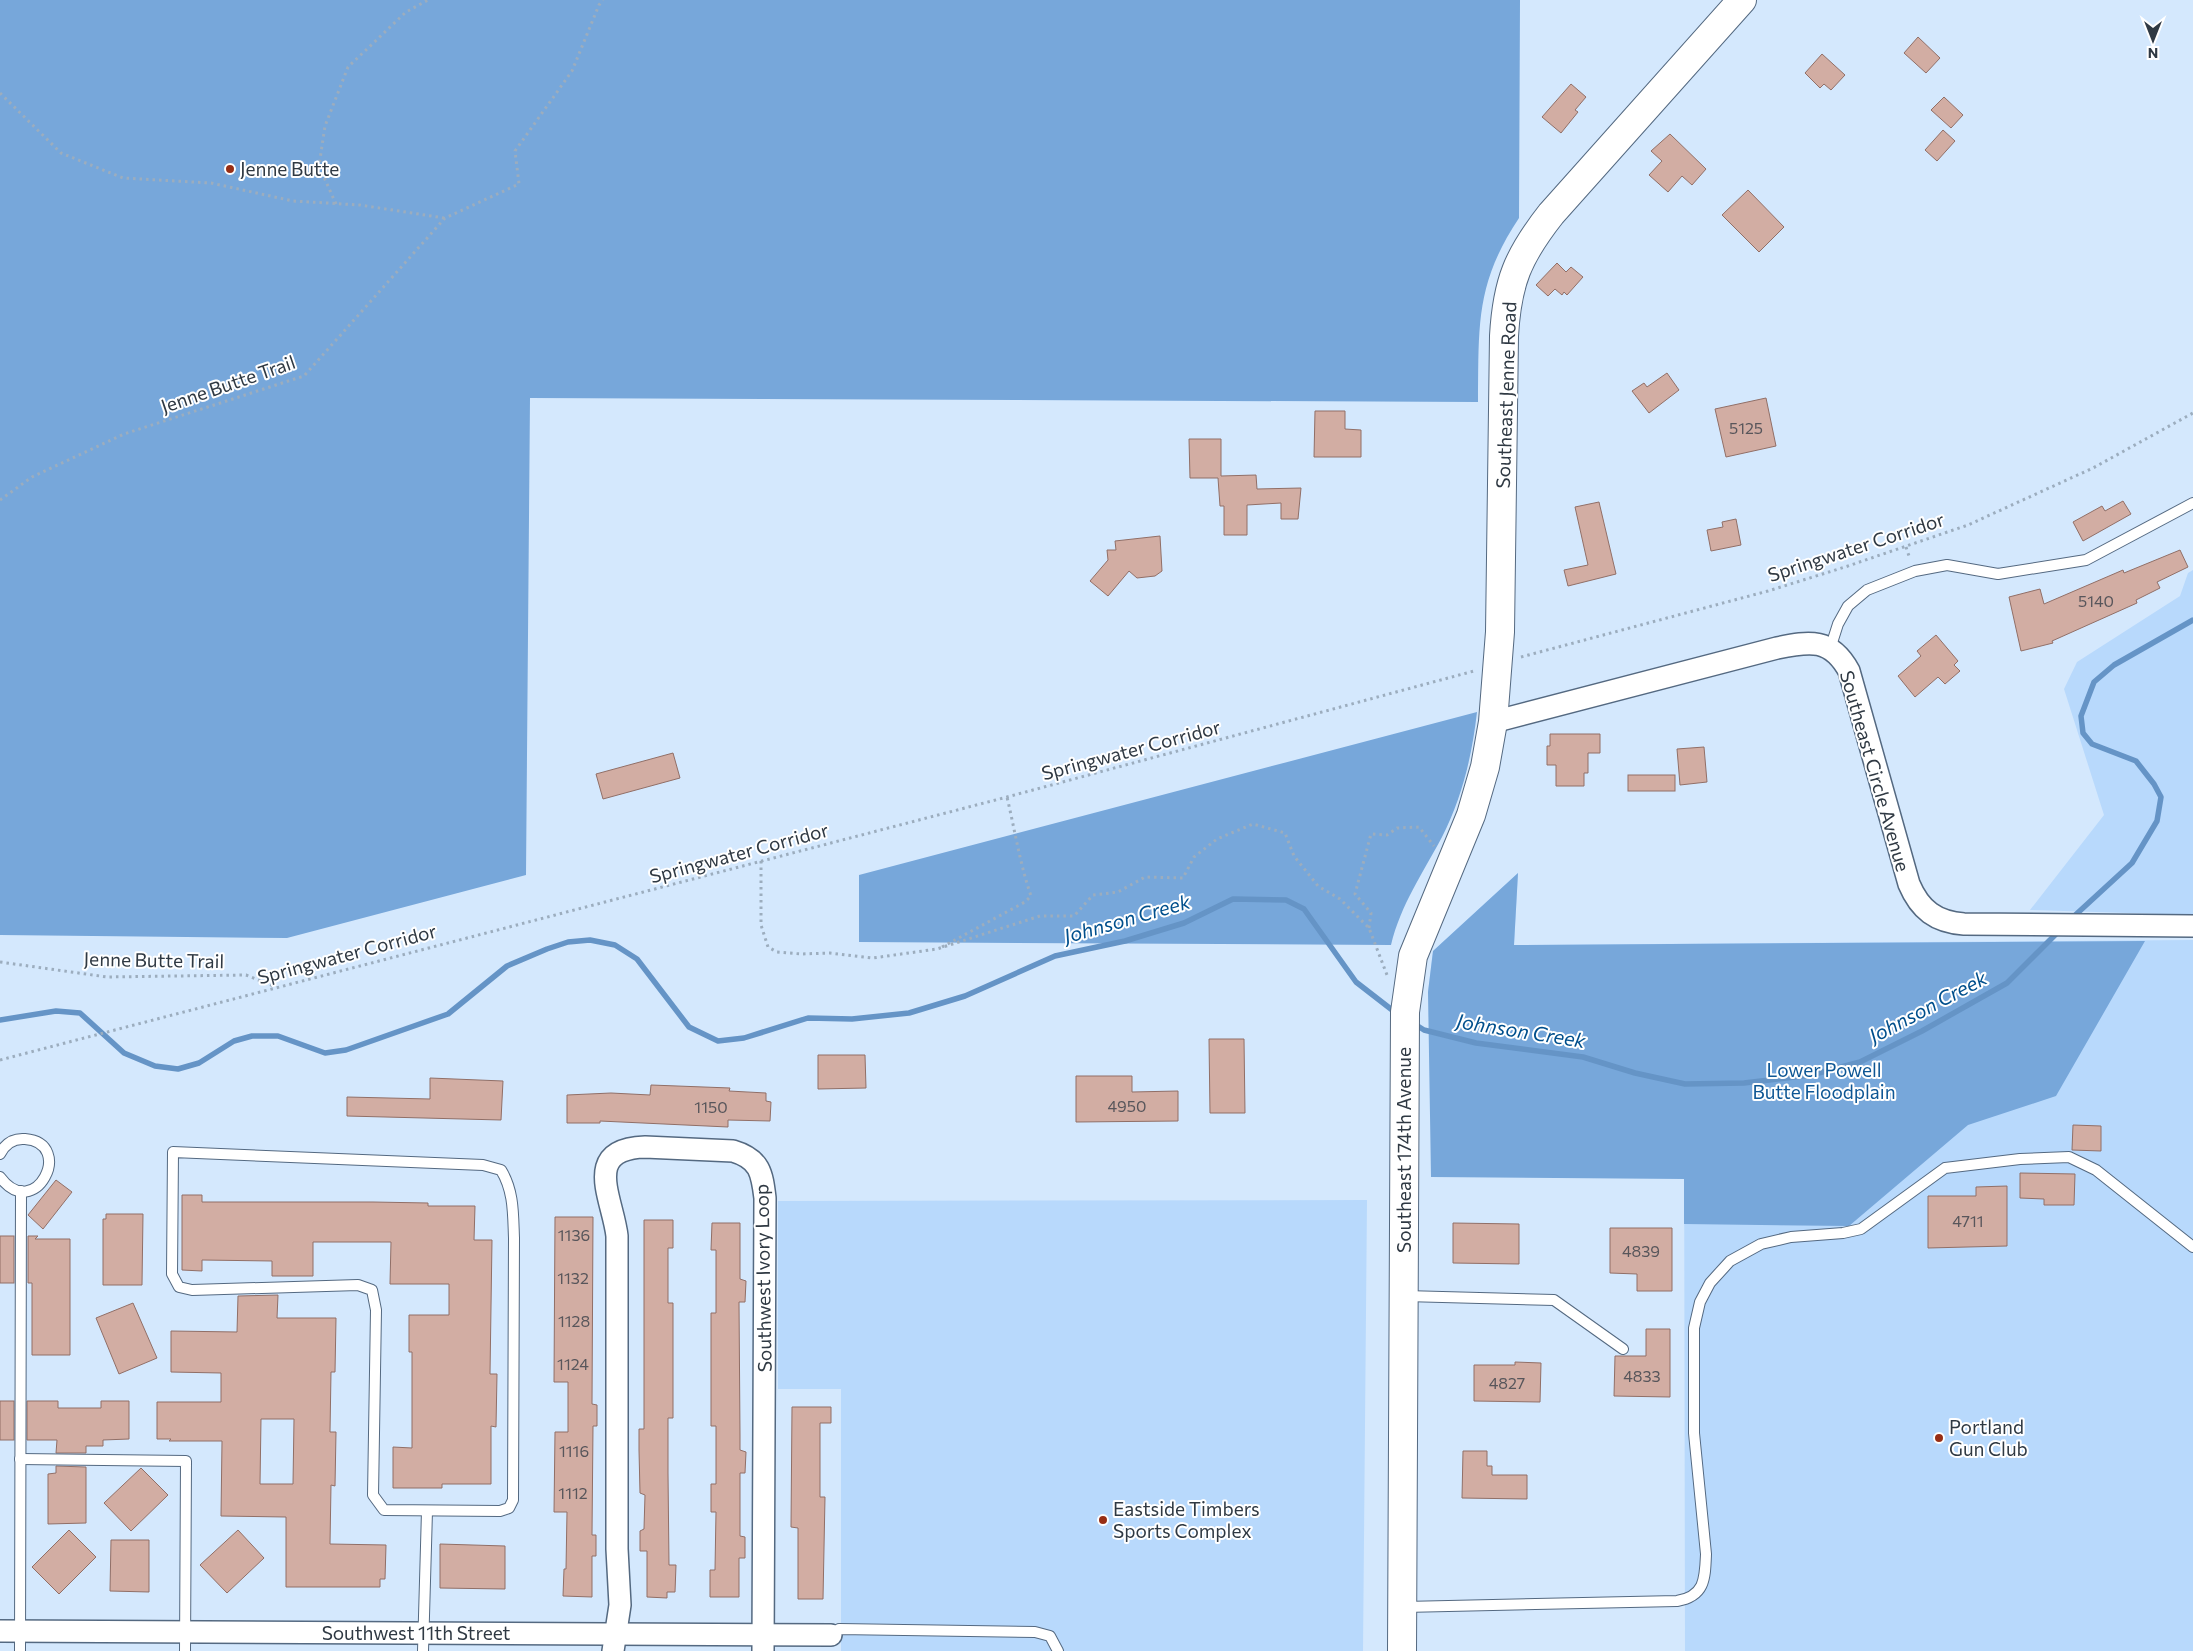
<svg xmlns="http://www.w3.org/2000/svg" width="2193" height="1651" font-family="Commissioner,sans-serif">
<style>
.green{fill:#b8d9fc}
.forest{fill:#77a7da}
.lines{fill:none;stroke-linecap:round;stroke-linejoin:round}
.stream{stroke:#6594c6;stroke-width:5.5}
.building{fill:#d2ada3;stroke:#916f67;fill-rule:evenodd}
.service-casing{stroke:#546981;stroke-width:12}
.minor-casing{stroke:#546981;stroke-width:24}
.primary-casing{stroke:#546981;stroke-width:30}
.path{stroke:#9cadbe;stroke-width:3;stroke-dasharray:2.5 4;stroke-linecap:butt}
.service{stroke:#fff;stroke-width:10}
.minor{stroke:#fff;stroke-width:21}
.primary{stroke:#fff;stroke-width:28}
.poi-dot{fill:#972e15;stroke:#fff;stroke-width:2}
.labels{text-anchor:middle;stroke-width:4;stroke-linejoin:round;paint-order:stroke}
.number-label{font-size:16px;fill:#58565b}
.poi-label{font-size:19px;fill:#2f3943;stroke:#fff;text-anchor:start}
.street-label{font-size:19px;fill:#2f3943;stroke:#fff}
.park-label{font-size:19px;fill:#0d5694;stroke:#fff}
.water-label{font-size:20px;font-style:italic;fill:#004f8c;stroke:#fff}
</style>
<rect width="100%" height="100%" fill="#d4e8fd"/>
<!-- green -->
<g class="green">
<path d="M 2193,570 L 2193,915 L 2030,910 L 2104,815 L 2064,689 L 2077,662 L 2180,596 L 2188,573 Z"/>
<path d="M 1518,873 L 1514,945 L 2193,940 L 2193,1651 L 1685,1651 L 1684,1089 L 1428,992 L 1433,951 Z"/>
<path d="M 1367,1200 L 1363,1651 L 841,1651 L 841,1389 L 778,1389 L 778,1201 Z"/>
</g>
<!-- forest -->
<g class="forest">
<path d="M 0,0 L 1520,0 L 1519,218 C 1475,284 1479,326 1478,402 L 530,398 L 526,875 L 287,938 L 0,935 Z"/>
<path d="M 1477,712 C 1472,756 1462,798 1442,837 C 1423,873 1401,904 1391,945 L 859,942 L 859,875 Z"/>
<path d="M 1518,873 L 1514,945 L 2145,941 L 2056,1096 L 1968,1125 L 1849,1226 L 1684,1224 L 1684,1179 L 1431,1177 L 1428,992 L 1433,951 Z"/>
</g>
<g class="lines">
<!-- stream -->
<g class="stream">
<path d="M 2071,919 L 2132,863 L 2157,821 L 2161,797 L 2154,784 L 2136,761 L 2092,744 L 2083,733 L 2081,716 L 2094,682 L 2114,665 L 2193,620"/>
<path d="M 0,1020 L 56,1011 L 80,1013 L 124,1053 L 155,1066 L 178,1069 L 199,1063 L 234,1041 L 252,1036 L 278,1036 L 325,1053 L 346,1050 L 448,1014 L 507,966 L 547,949 L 568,942 L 590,940 L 615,945 L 637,959 L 689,1027 L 718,1041 L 744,1038 L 808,1018 L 852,1019 L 909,1013 L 965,996 L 1055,956 L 1125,941 L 1184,923 L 1233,899 L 1286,900 L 1304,909 L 1356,982 L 1396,1013"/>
<path d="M 1413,1023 L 1424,1030 L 1476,1043 L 1583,1057 L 1635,1073 L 1685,1084 L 1744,1083 L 1811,1075 L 1860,1062 L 1922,1031 L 2007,983 L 2059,931"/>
</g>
</g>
<!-- building -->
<g class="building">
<path d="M 1918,37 L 1940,58 L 1926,73 L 1904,53 Z"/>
<path d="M 1822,54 L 1845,75 L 1831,90 L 1824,84 L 1820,88 L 1805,73 Z"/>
<path d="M 1571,84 L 1586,97 L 1575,110 L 1578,112 L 1561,133 L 1542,117 Z"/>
<path d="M 1944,97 L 1963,115 L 1951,128 L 1931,110 Z"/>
<path d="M 1943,130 L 1955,141 L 1937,161 L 1925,150 Z"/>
<path d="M 1670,134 L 1706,169 L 1692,185 L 1682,176 L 1668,192 L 1649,175 L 1662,161 L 1651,151 Z"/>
<path d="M 1748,190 L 1784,227 L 1759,252 L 1722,215 Z"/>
<path d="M 1557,263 L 1566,272 L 1571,267 L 1583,277 L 1567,295 L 1564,292 L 1562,295 L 1555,289 L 1548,296 L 1536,285 Z"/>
<path d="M 1667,373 L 1679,390 L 1649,413 L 1632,391 L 1644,383 L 1647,387 Z"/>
<path d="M 1766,398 L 1776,446 L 1726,457 L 1715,409 Z"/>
<path d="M 1315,411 L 1345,411 L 1345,429 L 1361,430 L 1361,457 L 1314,457 Z"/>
<path d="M 1189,439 L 1221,439 L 1221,476 L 1256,475 L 1257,489 L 1301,488 L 1298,519 L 1281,519 L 1281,503 L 1247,505 L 1247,535 L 1224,535 L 1224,506 L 1220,506 L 1218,478 L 1190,478 Z"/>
<path d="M 2123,501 L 2131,514 L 2083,541 L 2073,522 L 2102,506 L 2105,511 Z"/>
<path d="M 1599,502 L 1616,574 L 1568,586 L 1564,570 L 1588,565 L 1575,507 Z"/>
<path d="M 1736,519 L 1741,545 L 1711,551 L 1707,530 L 1723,527 L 1722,522 Z"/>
<path d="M 1160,536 L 1162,571 L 1155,576 L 1137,578 L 1129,571 L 1108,596 L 1090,581 L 1108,560 L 1107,550 L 1116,550 L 1115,541 Z"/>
<path d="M 2180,550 L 2188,567 L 2157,582 L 2160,588 L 2136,600 L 2137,603 L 2052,641 L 2053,643 L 2021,651 L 2009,597 L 2040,589 L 2044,604 L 2123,570 L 2124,573 Z"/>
<path d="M 1936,635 L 1958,661 L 1954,665 L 1960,671 L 1945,684 L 1938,677 L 1915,697 L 1898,676 L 1921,656 L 1917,651 Z"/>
<path d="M 1550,734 L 1600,734 L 1600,753 L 1588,753 L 1588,773 L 1584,773 L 1584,786 L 1556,786 L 1556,765 L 1547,765 L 1547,746 L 1550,746 Z"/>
<path d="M 1704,747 L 1707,782 L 1680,785 L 1677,749 Z"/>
<path d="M 673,753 L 680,778 L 603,799 L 596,774 Z"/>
<rect x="1628" y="775" width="47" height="16"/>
<path d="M 1209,1039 L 1244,1039 L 1245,1113 L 1210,1113 Z"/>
<path d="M 818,1055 L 865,1055 L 866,1088 L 818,1089 Z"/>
<path d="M 1076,1076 L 1132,1076 L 1132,1092 L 1178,1091 L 1178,1121 L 1076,1122 Z"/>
<path d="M 430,1078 L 503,1081 L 501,1120 L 347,1116 L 347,1097 L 430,1099 Z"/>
<path d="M 651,1085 L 730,1088 L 729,1091 L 766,1093 L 766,1101 L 771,1102 L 770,1121 L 728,1120 L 728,1127 L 600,1121 L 600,1123 L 567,1123 L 567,1095 L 611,1093 L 650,1095 Z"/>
<path d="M 2073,1125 L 2101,1126 L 2101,1151 L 2072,1150 Z"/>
<path d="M 2020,1173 L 2075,1174 L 2074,1205 L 2044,1205 L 2044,1199 L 2020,1198 Z"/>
<path d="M 56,1180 L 72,1192 L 43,1229 L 28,1215 Z"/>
<path d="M 2007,1186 L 2007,1246 L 1928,1248 L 1928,1196 L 1976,1196 L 1976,1187 Z"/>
<path d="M 182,1195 L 202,1195 L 202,1202 L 373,1202 L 428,1203 L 428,1206 L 475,1206 L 474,1240 L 492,1240 L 490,1374 L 497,1374 L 496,1427 L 491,1426 L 491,1484 L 442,1484 L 442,1488 L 393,1488 L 393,1447 L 412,1448 L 412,1352 L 409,1352 L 409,1315 L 449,1315 L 449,1284 L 390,1284 L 391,1242 L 313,1242 L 313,1276 L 272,1276 L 272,1261 L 202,1260 L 202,1271 L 182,1270 Z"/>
<path d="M 106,1214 L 143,1214 L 142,1285 L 103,1285 L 103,1219 L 106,1219 Z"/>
<path d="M 555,1217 L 593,1217 L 592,1404 L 597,1405 L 597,1426 L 593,1426 L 592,1535 L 596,1535 L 596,1556 L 592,1556 L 592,1597 L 563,1596 L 564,1569 L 566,1569 L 567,1512 L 554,1512 L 555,1432 L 568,1432 L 568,1382 L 554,1382 Z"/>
<path d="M 644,1220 L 673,1220 L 673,1248 L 668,1248 L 668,1303 L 673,1303 L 673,1418 L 668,1418 L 668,1473 L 669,1565 L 676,1565 L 675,1592 L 667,1592 L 667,1598 L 647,1597 L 647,1551 L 640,1551 L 640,1531 L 644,1529 L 645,1495 L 640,1493 L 639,1450 L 639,1429 L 644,1429 Z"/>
<path d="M 712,1223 L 740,1223 L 740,1279 L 746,1281 L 745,1302 L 739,1302 L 740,1435 L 740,1450 L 746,1452 L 745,1473 L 740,1473 L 740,1536 L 745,1537 L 745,1558 L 739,1558 L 739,1597 L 710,1597 L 710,1570 L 715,1570 L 716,1512 L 711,1512 L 711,1484 L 716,1484 L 716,1426 L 711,1426 L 711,1313 L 716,1313 L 716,1250 L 711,1250 Z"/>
<path d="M 1453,1223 L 1519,1224 L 1519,1264 L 1453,1263 Z"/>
<path d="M 1610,1228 L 1672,1228 L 1672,1291 L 1637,1291 L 1637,1274 L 1610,1273 Z"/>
<rect x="0" y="1236" width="14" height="47"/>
<path d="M 28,1236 L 38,1236 L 35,1239 L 70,1239 L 70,1355 L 32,1355 L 32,1283 L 28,1283 Z"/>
<path d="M 278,1295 L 277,1318 L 336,1318 L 335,1372 L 331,1372 L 330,1432 L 336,1432 L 335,1486 L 331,1485 L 330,1544 L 386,1545 L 385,1579 L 380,1579 L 380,1587 L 286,1587 L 286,1517 L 221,1516 L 222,1441 L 169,1441 L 171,1439 L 157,1439 L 157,1402 L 221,1402 L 221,1373 L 171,1372 L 171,1331 L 237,1332 L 238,1296 ZM 261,1419 L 294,1419 L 293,1484 L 260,1484 Z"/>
<path d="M 133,1303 L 157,1358 L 119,1374 L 96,1318 Z"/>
<path d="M 1646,1329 L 1670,1329 L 1670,1397 L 1614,1396 L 1615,1356 L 1646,1356 Z"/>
<path d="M 1515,1362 L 1541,1363 L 1540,1402 L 1474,1401 L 1474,1365 L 1515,1365 Z"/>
<rect x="0" y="1401" width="14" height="39"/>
<path d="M 27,1401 L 58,1401 L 58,1408 L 101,1408 L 101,1401 L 129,1401 L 129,1439 L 103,1440 L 103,1446 L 86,1446 L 86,1453 L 56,1453 L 57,1440 L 27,1440 Z"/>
<path d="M 792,1407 L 831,1407 L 831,1423 L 820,1423 L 820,1497 L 825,1497 L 823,1599 L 798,1599 L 798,1528 L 791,1527 Z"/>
<path d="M 1463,1451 L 1487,1451 L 1487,1466 L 1492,1466 L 1492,1475 L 1527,1475 L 1527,1499 L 1462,1498 Z"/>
<path d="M 56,1466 L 86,1467 L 86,1523 L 48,1524 L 48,1474 L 56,1473 Z"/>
<path d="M 141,1468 L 168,1495 L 131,1531 L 104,1503 Z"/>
<path d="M 69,1530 L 96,1557 L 59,1594 L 32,1567 Z"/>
<path d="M 238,1530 L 264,1558 L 227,1593 L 200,1565 Z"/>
<path d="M 111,1540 L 149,1540 L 149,1592 L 110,1591 Z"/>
<path d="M 440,1544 L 505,1546 L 505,1589 L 440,1588 Z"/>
</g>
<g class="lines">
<defs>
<g id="service">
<path d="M 1830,649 L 1838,624 L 1848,606 L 1867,590 L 1915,571 L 1947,565 L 1998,574 L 2086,560 L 2193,503"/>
<path d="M 173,1152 L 483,1165 L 501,1170 C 514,1191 513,1214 514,1238 L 513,1500 L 509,1508 L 500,1511 L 384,1510 L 373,1495 L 376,1310 L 372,1290 L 358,1285 L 192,1290 L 179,1287 L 172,1274 Z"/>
<path d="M 0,1154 C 5,1144 13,1138 25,1139 C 76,1143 35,1224 0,1177"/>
<path d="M 1405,1296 L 1554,1300 L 1623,1349"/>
<path d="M 20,1459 L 186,1461 L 185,1651"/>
<path d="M 1404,1607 L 1677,1601 C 1705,1596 1705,1579 1706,1554 L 1694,1433 L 1694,1328 L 1700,1302 L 1710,1283 L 1730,1261 L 1761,1244 L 1791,1237 L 1843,1233 L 1861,1229 L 1945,1168 L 2020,1159 L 2069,1157 L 2096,1170 L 2193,1247"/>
<path d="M 831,1635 L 839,1629 L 1035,1632 L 1050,1636 L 1058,1651"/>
<path d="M 20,1651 L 21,1191"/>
<path d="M 423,1651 L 427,1511"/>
</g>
<g id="minor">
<path d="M 1493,722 L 1777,648 C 1810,641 1831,638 1849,671 L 1909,884 C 1920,910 1936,922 1964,924 L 2193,926"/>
<path d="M 0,1631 L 831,1635"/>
<path d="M 613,1651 L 620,1605 L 617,1549 L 617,1236 C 613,1199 581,1149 645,1147 L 733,1151 C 760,1159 762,1173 765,1198 L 763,1651"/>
</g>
<path id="primary" d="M 1402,1651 L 1405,1012 L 1413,956 L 1471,815 L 1485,767 L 1493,722 L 1500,632 L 1504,336 C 1507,282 1518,256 1551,214 L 1742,0"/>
</defs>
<!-- service casing -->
<use href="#service" class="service-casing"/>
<!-- minor casing -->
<use href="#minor" class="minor-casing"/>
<!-- primary casing -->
<use href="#primary" class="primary-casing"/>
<!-- path -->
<g class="path">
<path d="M 0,93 L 61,153 L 123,178 L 211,183 L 293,201 L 360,205 L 444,218"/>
<path d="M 336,204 L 319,166 L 325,126 L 348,67 L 406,12 L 428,0"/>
<path d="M 0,500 L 32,477 L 124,434 L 304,376 L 445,218 L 519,184 L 515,151 L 572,71 L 599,5 L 603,0"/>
<path d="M 1906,547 L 1910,559"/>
<path d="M 1521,657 L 1768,591 L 1845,567 L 1968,525 L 2093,468 L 2193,413"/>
<path d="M 761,861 L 761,925 L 768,947 L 777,952 L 801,954 L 830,953 L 873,958 L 937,949 L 1040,916 L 1074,916 L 1093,895 L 1118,892 L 1145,877 L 1183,878 L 1194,857 L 1217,839 L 1253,824 L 1285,833 L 1294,856 L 1318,886 L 1340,899 L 1369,928 L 1387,975"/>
<path d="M 1369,928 L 1371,913 L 1355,894 L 1371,834 L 1387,835 L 1397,828 L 1419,827 L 1434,846"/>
<path d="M 942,947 L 1025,902 L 1031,896 C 1020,864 1015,831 1007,797"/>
<path d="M 0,962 L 107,977 L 246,975 L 276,987"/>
<path d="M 0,1060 L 1007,797 L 1474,671"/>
</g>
<!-- service -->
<use href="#service" class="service"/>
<!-- minor -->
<use href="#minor" class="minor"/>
<!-- primary -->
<use href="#primary" class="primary"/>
</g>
<!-- markers -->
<g class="poi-dot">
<circle cx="230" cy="169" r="5"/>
<circle cx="1939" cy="1438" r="5"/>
<circle cx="1103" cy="1520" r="5"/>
</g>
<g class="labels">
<!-- number labels -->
<g class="number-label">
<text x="1746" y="434">5125</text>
<text x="2096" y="607">5140</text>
<text x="1127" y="1112">4950</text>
<text x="711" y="1113">1150</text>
<text x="1968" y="1227">4711</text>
<text x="574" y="1241">1136</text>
<text x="1641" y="1257">4839</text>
<text x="573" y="1284">1132</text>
<text x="574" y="1327">1128</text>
<text x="573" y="1370">1124</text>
<text x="1642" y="1382">4833</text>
<text x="1507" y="1389">4827</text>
<text x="574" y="1457">1116</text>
<text x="573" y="1499">1112</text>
</g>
<!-- poi labels -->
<g class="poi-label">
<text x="240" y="176">Jenne Butte</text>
<text x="1949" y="1434">Portland<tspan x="1949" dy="22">Gun Club</tspan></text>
<text x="1113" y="1516">Eastside Timbers<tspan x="1113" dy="22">Sports Complex</tspan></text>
</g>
<!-- street labels -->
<g class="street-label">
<text transform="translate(228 384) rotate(-19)" y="7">Jenne Butte Trail</text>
<text transform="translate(1506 395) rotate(-88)" y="7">Southeast Jenne Road</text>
<text transform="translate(1856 547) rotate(-18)" y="7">Springwater Corridor</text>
<text transform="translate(1131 750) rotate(-15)" y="7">Springwater Corridor</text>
<text transform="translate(1875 771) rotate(74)" y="7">Southeast Circle Avenue</text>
<text transform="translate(739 853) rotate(-15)" y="7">Springwater Corridor</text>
<text transform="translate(347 954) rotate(-15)" y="7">Springwater Corridor</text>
<text transform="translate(154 960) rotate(1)" y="7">Jenne Butte Trail</text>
<text transform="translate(1404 1150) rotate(-90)" y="7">Southeast 174th Avenue</text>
<text transform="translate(763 1278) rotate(-91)" y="7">Southwest Ivory Loop</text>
<text x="416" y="1640">Southwest 11th Street</text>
</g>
<!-- park labels -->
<g class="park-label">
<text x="1824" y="1077">Lower Powell<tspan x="1824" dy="22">Butte Floodplain</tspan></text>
</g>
<!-- water labels -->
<g class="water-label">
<text transform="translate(1127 919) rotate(-16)" y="7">Johnson Creek</text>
<text transform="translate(1928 1007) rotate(-28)" y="7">Johnson Creek</text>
<text transform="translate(1521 1031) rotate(9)" y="7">Johnson Creek</text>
</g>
</g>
<!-- north arrow -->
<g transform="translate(2153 40) rotate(180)" stroke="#ffffff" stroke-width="4" paint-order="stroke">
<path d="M0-4L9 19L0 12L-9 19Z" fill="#2f3943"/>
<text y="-8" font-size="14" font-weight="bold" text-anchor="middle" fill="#2f3943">N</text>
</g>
</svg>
